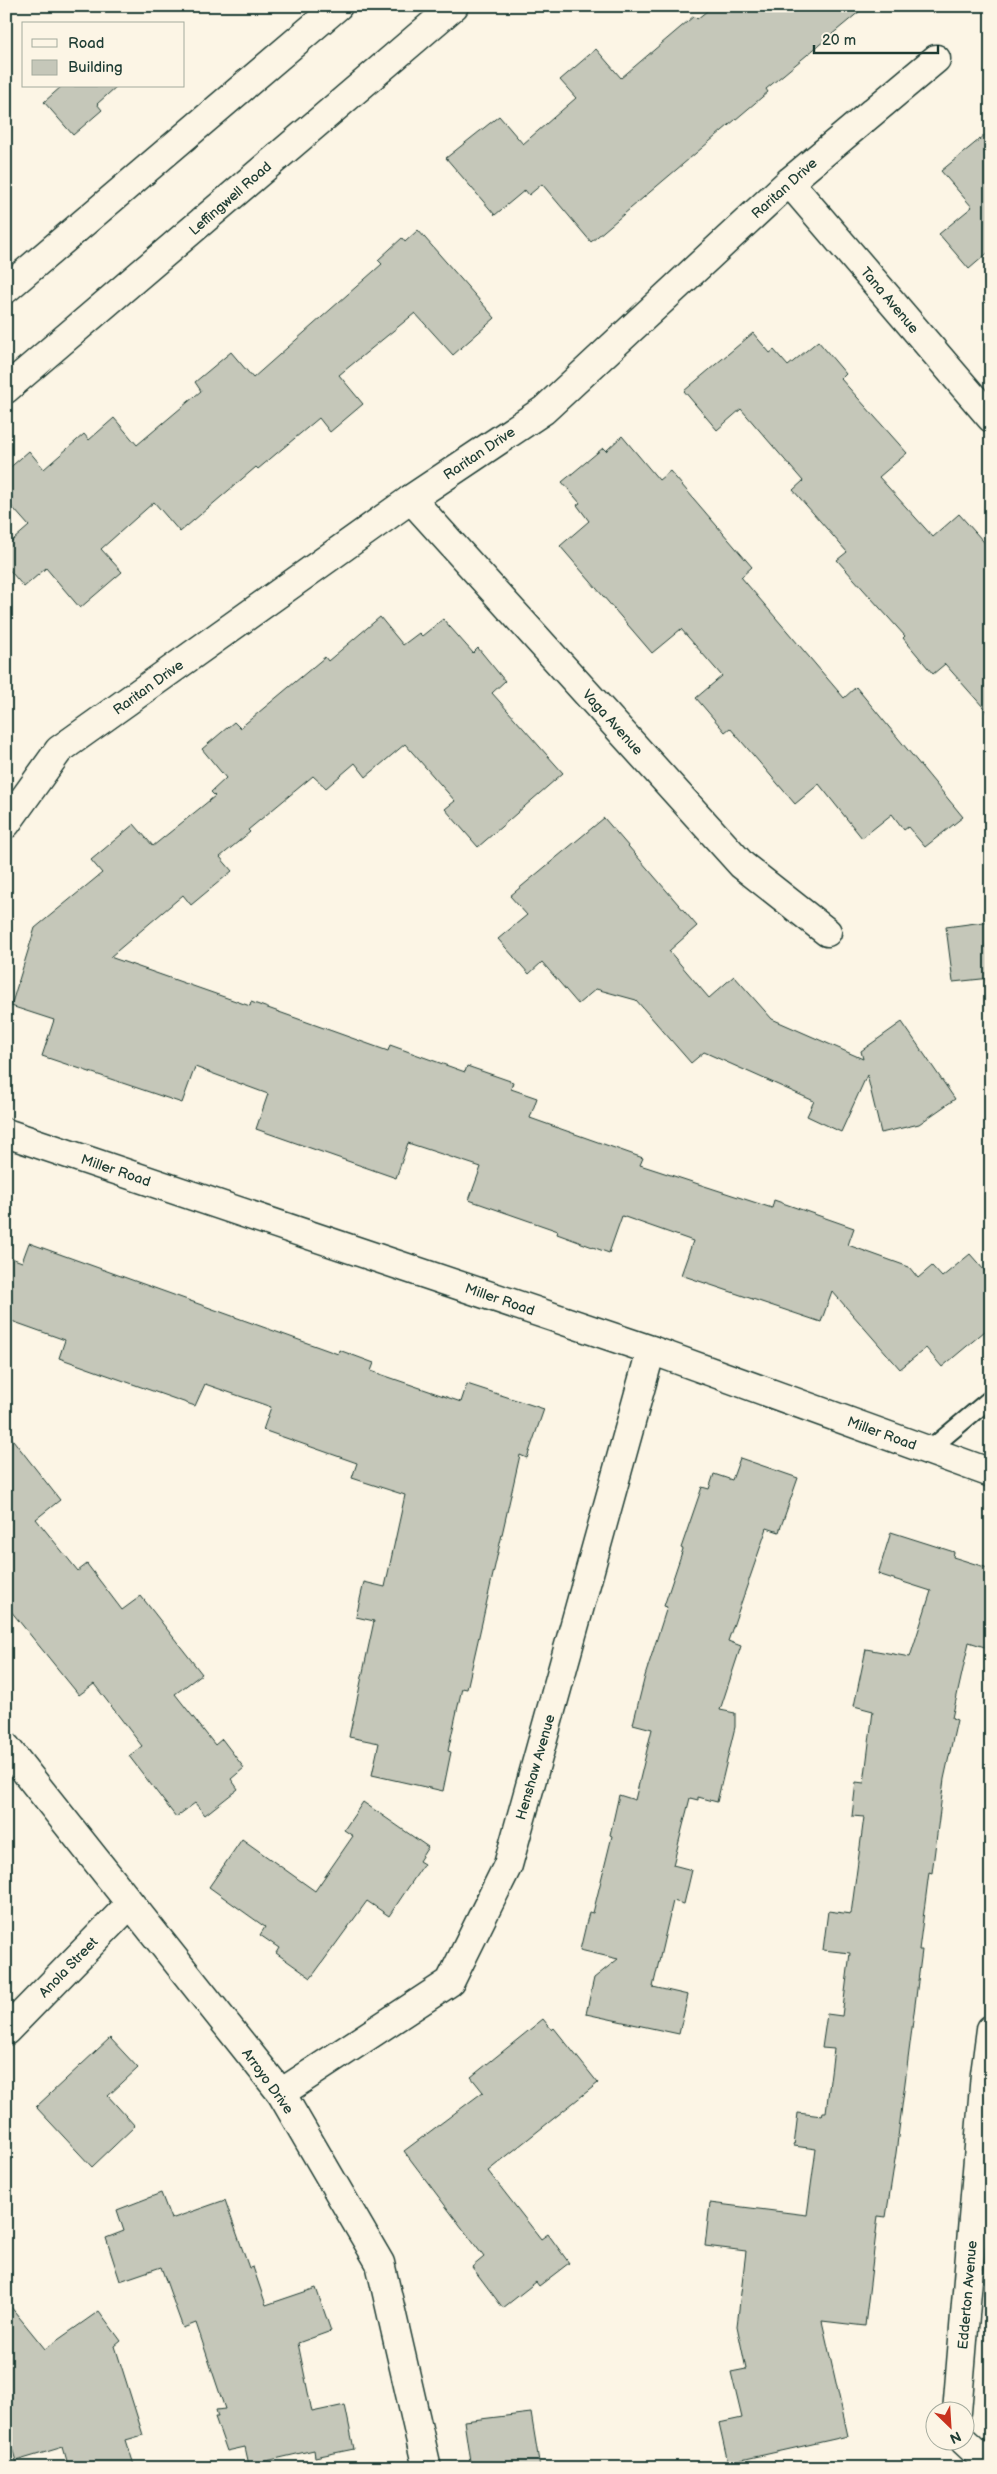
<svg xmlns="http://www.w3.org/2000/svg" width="997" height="2474" font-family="'Balsamiq Sans',sans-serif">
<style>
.building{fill:#c5c7b9;stroke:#1f3d34}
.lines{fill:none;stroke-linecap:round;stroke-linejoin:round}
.lane-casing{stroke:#1f3d34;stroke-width:20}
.street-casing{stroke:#1f3d34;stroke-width:31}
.secondary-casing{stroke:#1f3d34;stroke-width:31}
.lane{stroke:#fcf5e5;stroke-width:16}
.street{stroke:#fcf5e5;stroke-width:28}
.secondary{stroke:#fcf5e5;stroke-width:28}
.labels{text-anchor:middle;stroke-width:4.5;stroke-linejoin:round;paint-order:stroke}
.street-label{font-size:14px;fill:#1f3d34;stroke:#fcf5e5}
</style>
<rect width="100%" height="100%" fill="#fcf5e5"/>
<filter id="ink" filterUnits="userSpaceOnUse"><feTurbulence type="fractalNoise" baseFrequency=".02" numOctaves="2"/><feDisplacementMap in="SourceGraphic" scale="10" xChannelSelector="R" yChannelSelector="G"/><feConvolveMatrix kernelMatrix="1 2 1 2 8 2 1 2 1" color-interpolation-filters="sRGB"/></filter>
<g filter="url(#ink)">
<!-- building -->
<g class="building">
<path d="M 713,6 L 866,6 L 766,89 L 768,92 L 591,242 L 542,184 L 529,195 L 525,190 L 495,215 L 446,158 L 499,116 L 523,144 L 576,98 L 560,80 L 596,49 L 621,78 L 694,16 L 697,19 Z"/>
<path d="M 62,86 L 117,86 L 97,104 L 102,110 L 73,135 L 44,102 Z"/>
<path d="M 991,130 L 991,250 L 969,269 L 939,234 L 972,207 L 941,171 Z"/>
<path d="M 418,230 L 495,318 L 453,355 L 415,313 L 339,375 L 363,404 L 330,432 L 319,418 L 258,469 L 256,467 L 180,532 L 154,502 L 101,549 L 122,572 L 80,608 L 46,568 L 24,587 L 6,566 L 6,546 L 29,526 L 6,500 L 6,471 L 29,451 L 44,469 L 84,434 L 89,440 L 114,418 L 137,445 L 201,391 L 195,382 L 231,352 L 253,378 L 382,264 L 378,260 L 402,238 L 405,242 Z"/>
<path d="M 753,333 L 770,353 L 774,350 L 788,366 L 818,341 L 846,374 L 841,379 L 907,453 L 879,477 L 933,537 L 959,514 L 991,550 L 991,716 L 945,664 L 933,674 L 903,638 L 905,636 L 837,560 L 847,552 L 793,490 L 803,481 L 741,409 L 717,430 L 684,391 Z"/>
<path d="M 622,436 L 659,480 L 670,471 L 752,567 L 741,577 L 844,698 L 856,687 L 963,817 L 925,847 L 908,827 L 904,830 L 892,814 L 862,838 L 819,784 L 795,804 L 730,728 L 725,732 L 696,698 L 722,676 L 681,629 L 652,653 L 560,546 L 589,521 L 577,505 L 580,503 L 562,482 L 603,448 L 606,451 Z"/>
<path d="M 380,617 L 403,645 L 419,633 L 422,636 L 443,619 L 473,653 L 478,648 L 505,681 L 492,693 L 563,773 L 478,847 L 445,809 L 455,801 L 405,744 L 366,777 L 355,763 L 326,788 L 313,776 L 248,830 L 250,832 L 220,857 L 232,871 L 191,905 L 183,895 L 110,957 L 250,1006 L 251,1002 L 388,1051 L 390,1045 L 465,1072 L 467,1066 L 513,1082 L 511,1089 L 537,1098 L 530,1118 L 643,1158 L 640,1165 L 772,1208 L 774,1200 L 854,1228 L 848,1245 L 909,1267 L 918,1278 L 932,1266 L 942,1277 L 970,1254 L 991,1278 L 991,1326 L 942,1367 L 926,1348 L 900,1369 L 832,1291 L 821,1322 L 681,1275 L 693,1241 L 622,1216 L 609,1253 L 557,1234 L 558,1231 L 469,1200 L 481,1167 L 408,1143 L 396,1178 L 256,1129 L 268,1094 L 195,1067 L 182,1103 L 42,1056 L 54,1020 L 11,1006 L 35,928 L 102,873 L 91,860 L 134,824 L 153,846 L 215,796 L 211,792 L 226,778 L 202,749 L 234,722 L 240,728 L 325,657 L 328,661 Z"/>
<path d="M 604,818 L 697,926 L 669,951 L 709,998 L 734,976 L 772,1019 L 863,1059 L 861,1051 L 902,1022 L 955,1099 L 919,1124 L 881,1133 L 867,1075 L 841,1132 L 807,1116 L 814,1101 L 704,1052 L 691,1063 L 636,1000 L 596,989 L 578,1004 L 542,962 L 529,974 L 498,939 L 527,915 L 510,896 Z"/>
<path d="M 991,921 L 991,978 L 953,982 L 946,927 Z"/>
<path d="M 29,1243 L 338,1354 L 339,1350 L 374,1363 L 371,1371 L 461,1402 L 467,1384 L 544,1409 L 527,1458 L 520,1455 L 467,1689 L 462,1688 L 448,1751 L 451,1752 L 443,1791 L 372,1775 L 379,1743 L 349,1737 L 374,1621 L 356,1617 L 364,1582 L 385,1587 L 405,1495 L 352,1478 L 357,1463 L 263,1430 L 271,1407 L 205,1384 L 195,1406 L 59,1358 L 65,1340 L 6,1319 L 6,1256 L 22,1262 Z"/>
<path d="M 6,1431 L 60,1500 L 36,1519 L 78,1571 L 87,1564 L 122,1610 L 141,1596 L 202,1674 L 175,1694 L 215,1745 L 222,1739 L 244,1768 L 231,1779 L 238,1789 L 205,1815 L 195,1803 L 176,1817 L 129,1756 L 142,1746 L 94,1684 L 79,1695 L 6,1605 Z"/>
<path d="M 740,1458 L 798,1478 L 779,1532 L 767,1528 L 728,1641 L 741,1646 L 720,1710 L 735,1713 L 735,1727 L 717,1802 L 698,1797 L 698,1800 L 690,1798 L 673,1865 L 692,1870 L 684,1904 L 673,1901 L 653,1987 L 688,1995 L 679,2034 L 586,2014 L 594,1978 L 618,1959 L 580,1950 L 589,1912 L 593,1913 L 612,1836 L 610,1835 L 619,1795 L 635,1800 L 652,1729 L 633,1724 L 645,1676 L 667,1607 L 664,1606 L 683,1549 L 681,1548 L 702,1487 L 709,1489 L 714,1474 L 732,1480 Z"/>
<path d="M 891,1532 L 954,1552 L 953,1557 L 991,1569 L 991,1649 L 969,1642 L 952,1718 L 957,1720 L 944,1779 L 932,1873 L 929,1872 L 919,1950 L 922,1950 L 896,2153 L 886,2217 L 878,2216 L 865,2326 L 822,2321 L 848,2436 L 728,2463 L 719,2423 L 742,2418 L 731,2372 L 746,2369 L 737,2326 L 746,2251 L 705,2246 L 710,2203 L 807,2215 L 816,2149 L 794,2146 L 798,2113 L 822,2116 L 823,2112 L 826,2112 L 834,2049 L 822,2048 L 827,2014 L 842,2016 L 850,1953 L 823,1950 L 828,1911 L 851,1914 L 864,1817 L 852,1816 L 856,1782 L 864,1783 L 873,1711 L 854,1706 L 866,1649 L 910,1657 L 931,1591 L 878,1574 Z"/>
<path d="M 363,1802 L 428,1847 L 419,1861 L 424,1864 L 389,1916 L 367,1901 L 311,1978 L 276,1953 L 279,1948 L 260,1935 L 265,1927 L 209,1887 L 242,1839 L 315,1891 L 353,1836 L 344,1830 Z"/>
<path d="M 543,2019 L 552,2030 L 554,2028 L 598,2083 L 488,2171 L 541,2239 L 548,2234 L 569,2263 L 539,2286 L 536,2282 L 503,2308 L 472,2267 L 484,2257 L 404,2151 L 483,2092 L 471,2077 Z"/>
<path d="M 110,2038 L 138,2068 L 108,2096 L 135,2126 L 92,2167 L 36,2107 Z"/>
<path d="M 161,2193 L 171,2219 L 225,2200 L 249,2268 L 253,2267 L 266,2305 L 316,2288 L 331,2331 L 298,2343 L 312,2412 L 345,2405 L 354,2449 L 315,2457 L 314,2450 L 249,2465 L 245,2447 L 227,2451 L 215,2417 L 218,2417 L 216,2410 L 225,2409 L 196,2323 L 183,2328 L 161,2267 L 120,2281 L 106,2238 L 124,2231 L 117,2210 Z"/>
<path d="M 6,2301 L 45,2349 L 99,2311 L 121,2341 L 115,2346 L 143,2435 L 126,2440 L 135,2468 L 69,2468 L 63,2447 L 16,2461 L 6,2429 Z"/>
<path d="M 531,2413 L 540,2468 L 471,2468 L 464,2421 Z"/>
</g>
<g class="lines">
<defs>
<path id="lane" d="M 929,1450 L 991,1398"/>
<g id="street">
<path d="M 789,182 L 991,418"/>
<path d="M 411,499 L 742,865 L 827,932"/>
<path d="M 6,824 L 59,750 L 411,499 L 544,410 L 789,182 L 936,59"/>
<path d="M 6,1133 L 651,1350 L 991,1473"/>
<path d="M 6,2031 L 130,1904"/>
<path d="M 281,2093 L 450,1982 L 508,1865 L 651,1350"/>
<path d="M 957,2412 L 985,2074 L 991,2029"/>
<path d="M 964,2441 L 991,2466"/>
</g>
<g id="secondary">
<path d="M 6,289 L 338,6"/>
<path d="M 6,389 L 454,6"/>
<path d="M 6,1747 L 281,2093 L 380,2263 L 427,2468"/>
</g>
</defs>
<!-- lane casing -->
<use href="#lane" class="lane-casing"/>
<!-- street casing -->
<use href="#street" class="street-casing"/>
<!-- secondary casing -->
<use href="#secondary" class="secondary-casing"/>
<!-- lane -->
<use href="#lane" class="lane"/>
<!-- street -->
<use href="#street" class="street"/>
<!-- secondary -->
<use href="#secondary" class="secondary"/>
</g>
</g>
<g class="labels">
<!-- street labels -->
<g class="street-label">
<text transform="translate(784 188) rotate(-42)" y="5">Raritan Drive</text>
<text transform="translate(230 198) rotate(-41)" y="5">Leffingwell Road</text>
<text transform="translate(890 300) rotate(50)" y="5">Tana Avenue</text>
<text transform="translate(479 453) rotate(-34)" y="5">Raritan Drive</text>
<text transform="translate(148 687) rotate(-36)" y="5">Raritan Drive</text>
<text transform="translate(613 722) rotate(48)" y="5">Vaga Avenue</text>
<text transform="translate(116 1170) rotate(19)" y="5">Miller Road</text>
<text transform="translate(500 1299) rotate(19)" y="5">Miller Road</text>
<text transform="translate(882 1433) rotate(20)" y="5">Miller Road</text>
<text transform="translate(535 1767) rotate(-74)" y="5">Henshaw Avenue</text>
<text transform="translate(68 1967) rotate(-46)" y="5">Anola Street</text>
<text transform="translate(268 2081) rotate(54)" y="5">Arroyo Drive</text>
<text transform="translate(967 2295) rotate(-85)" y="5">Edderton Avenue</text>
</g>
</g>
<!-- margin -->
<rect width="997" height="2474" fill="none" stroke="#fcf5e5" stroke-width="25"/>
<rect x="12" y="12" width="972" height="2449" fill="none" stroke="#1f3d34" stroke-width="2" filter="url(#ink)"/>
<!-- legend -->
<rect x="22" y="22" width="162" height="65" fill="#fcf5e5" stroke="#a4ab9e"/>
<rect x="32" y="39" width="25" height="8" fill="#fcf5e5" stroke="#a4ab9e"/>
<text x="68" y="48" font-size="15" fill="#1f3d34">Road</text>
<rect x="32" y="60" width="25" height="15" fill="#c5c7b9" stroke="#a4ab9e"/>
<text x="68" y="72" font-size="15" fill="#1f3d34">Building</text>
<!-- north arrow -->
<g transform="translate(950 2426) rotate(155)"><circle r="24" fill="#fcf5e5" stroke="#a4ab9e"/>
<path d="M0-4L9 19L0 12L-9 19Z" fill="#c8321e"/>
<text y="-8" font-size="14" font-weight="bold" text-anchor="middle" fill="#1f3d34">N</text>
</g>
<!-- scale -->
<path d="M814 45v8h124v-8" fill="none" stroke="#1f3d34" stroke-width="2.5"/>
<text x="822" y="45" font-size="15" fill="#1f3d34" stroke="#fcf5e5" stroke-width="4" paint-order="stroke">20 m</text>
</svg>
